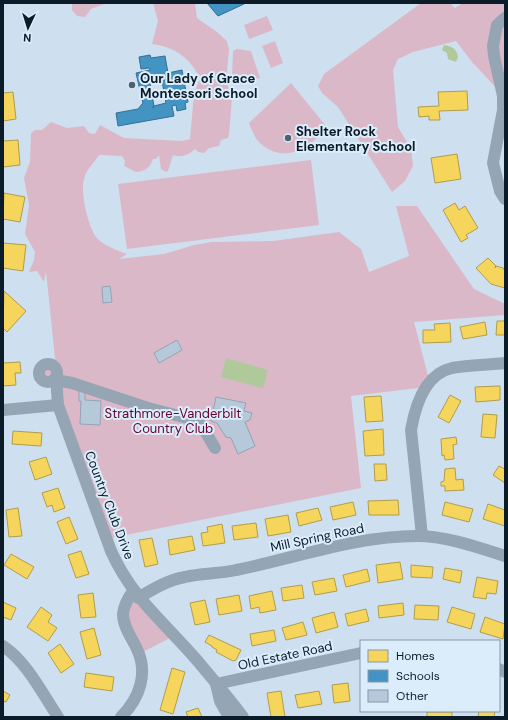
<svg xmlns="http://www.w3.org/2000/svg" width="508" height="720" font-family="'DM Sans',sans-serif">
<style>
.green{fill:#dab8c8}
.water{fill:#b0c99a}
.homes{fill:#f6d55c;stroke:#b09d4c}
.schools{fill:#4393c3;stroke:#326f94;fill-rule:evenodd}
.building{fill:#b6c9db;stroke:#94a4b1}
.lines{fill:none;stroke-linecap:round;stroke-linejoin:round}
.minor{stroke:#96a5b4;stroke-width:12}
.poi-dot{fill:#4f606e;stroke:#dbecfb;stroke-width:1.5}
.labels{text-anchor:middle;stroke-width:4;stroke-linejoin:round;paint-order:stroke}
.poi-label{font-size:13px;font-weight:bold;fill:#0b1b28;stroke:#dbecfb;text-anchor:start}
.park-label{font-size:13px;fill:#67002c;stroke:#dbecfb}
.street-label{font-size:13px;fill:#0b1b28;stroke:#dbecfb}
</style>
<rect width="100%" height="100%" fill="#cee0f0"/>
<!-- green -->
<g class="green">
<path d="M 72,3 L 107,3 L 91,9 L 85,17 L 77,16 L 72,10 Z"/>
<path d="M 153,3 L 195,3 L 197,18 L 217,32 L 227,41 L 229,50 L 226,81 L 232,98 L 229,135 L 228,138 L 221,140 L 219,146 L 209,148 L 204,153 L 198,152 L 195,149 C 189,155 181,158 173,155 L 168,171 L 166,172 L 161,169 L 159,155 L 156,159 L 153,159 C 151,167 144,172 136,172 L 124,166 L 125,161 L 122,156 L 99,155 C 94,163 86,170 84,179 C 80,192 88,227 97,238 C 101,244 120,252 127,254 L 119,259 L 164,254 L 194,245 L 212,242 L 273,241 L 339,232 L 361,249 L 369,272 L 409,256 L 396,206 L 417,206 L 474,289 L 505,304 L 505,315 L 414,322 L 430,383 L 427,387 L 351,396 L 361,488 L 106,539 L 52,381 L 44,381 L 39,375 L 39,370 L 46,364 L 51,364 L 56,368 L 46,271 L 44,282 L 37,271 L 29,272 L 34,260 L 35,252 L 25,234 L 29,205 L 24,178 L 30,162 L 31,133 L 35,130 L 42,130 L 51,122 L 67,128 L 84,126 L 89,133 L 95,134 L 100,125 L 124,138 L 182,141 L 190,139 L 194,94 L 200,78 C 190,58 175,47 152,44 L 158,21 Z"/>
<path d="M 421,3 L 450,3 L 455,8 L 463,3 L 505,3 L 505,97 L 472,62 L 456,41 L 413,52 L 398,59 L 393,70 L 398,127 L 411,149 L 413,166 L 405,181 L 392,192 L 338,107 L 322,93 L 318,86 L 324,74 Z"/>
<path d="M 267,16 L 273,30 L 249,39 L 244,25 Z"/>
<path d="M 275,41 L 283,63 L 271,68 L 262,46 Z"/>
<path d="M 237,49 L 251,51 L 260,78 L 240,85 L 232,76 L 233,51 Z"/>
<path d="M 291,83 L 326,126 C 312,150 280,166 257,140 C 254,135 251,129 249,123 Z"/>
<path d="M 311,160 L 319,225 L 127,249 L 118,184 Z"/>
<path d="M 133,594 L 172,637 L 141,653 L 127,625 Z"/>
</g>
<!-- water -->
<g class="water">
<path d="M 444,45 C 452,46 457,49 458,57 L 456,62 L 448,59 L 447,53 L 442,50 Z"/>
<path d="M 226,358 L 268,370 L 263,388 L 221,377 Z"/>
</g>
<!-- homes -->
<g class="homes">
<path d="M 467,91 L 468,110 L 439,111 L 440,120 L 429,120 L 429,116 L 419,117 L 418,107 L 439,106 L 438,92 Z"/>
<path d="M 13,92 L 16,119 L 3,121 L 3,93 Z"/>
<path d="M 18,140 L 20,165 L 3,167 L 3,141 Z"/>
<path d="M 457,154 L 461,179 L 435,183 L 431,158 Z"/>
<path d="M 4,193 L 25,197 L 20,222 L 3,219 Z"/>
<path d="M 455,203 L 459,210 L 465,206 L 478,228 L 466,235 L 468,238 L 461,242 L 443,210 Z"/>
<path d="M 3,243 L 26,245 L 23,271 L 3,268 Z"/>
<path d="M 488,258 L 496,266 L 495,268 L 496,266 L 503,268 L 505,271 L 505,288 L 491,284 L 476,268 Z"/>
<path d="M 4,291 L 26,311 L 7,332 L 3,328 Z"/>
<path d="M 497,321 L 505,321 L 505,335 L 496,335 Z"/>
<path d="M 485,322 L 487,335 L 463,339 L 460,327 Z"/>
<path d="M 450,323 L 451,342 L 423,343 L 423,330 L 435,330 L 434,324 Z"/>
<path d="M 20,362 L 21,373 L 15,373 L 16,385 L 3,386 L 3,363 Z"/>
<path d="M 500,386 L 500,400 L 476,402 L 475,387 Z"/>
<path d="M 450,395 L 461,401 L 449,423 L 438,417 Z"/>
<path d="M 381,396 L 383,421 L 366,422 L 364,397 Z"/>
<path d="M 483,414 L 497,415 L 495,438 L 481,437 Z"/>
<path d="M 383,429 L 384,455 L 365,456 L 363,431 Z"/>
<path d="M 13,431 L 42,433 L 41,446 L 12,444 Z"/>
<path d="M 456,437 L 457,444 L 453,445 L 454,459 L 445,460 L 444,455 L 442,456 L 441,439 Z"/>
<path d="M 46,457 L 52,474 L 35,480 L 29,462 Z"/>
<path d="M 374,464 L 386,464 L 387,480 L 375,481 Z"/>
<path d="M 499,466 L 505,469 L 505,483 L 493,475 Z"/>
<path d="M 455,468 L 456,480 L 463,479 L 464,490 L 445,491 L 445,486 L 441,486 L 441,482 L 444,481 L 445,469 Z"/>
<path d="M 58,488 L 65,508 L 54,512 L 52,505 L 47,507 L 42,493 Z"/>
<path d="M 398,500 L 399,515 L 369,515 L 368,501 Z"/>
<path d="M 353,502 L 356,515 L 333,520 L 330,507 Z"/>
<path d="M 445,502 L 473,509 L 469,522 L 442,515 Z"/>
<path d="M 488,504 L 505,510 L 505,526 L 483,519 Z"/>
<path d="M 18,508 L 22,536 L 9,537 L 6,510 Z"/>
<path d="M 318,508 L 322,520 L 299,526 L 296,513 Z"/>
<path d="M 288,515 L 291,532 L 268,536 L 265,519 Z"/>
<path d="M 69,517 L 78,539 L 66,544 L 57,522 Z"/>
<path d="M 256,523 L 258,537 L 234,540 L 232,526 Z"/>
<path d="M 222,524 L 225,543 L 203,546 L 201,533 L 208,532 L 207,527 Z"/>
<path d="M 192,536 L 195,550 L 170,555 L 168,540 Z"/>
<path d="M 152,538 L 158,564 L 145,567 L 139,540 Z"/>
<path d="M 81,551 L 89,574 L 76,578 L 68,555 Z"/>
<path d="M 11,554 L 34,567 L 27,579 L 4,565 Z"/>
<path d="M 400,562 L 403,579 L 378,583 L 376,565 Z"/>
<path d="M 411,565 L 433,567 L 432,578 L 411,577 Z"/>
<path d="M 445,568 L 462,571 L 460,583 L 443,579 Z"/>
<path d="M 367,569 L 370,581 L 346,587 L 343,575 Z"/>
<path d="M 477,577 L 498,581 L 496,594 L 487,593 L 486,599 L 473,597 Z"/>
<path d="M 334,578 L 337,591 L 315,595 L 312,582 Z"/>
<path d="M 302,585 L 304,598 L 283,601 L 281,588 Z"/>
<path d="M 272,591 L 276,610 L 260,613 L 259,607 L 251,609 L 249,596 Z"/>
<path d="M 93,593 L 96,617 L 81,618 L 78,595 Z"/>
<path d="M 239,595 L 242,611 L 219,615 L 216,599 Z"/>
<path d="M 205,600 L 210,622 L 195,625 L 190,603 Z"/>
<path d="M 3,602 L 16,608 L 11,620 L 3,617 Z"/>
<path d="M 403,603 L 404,615 L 379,618 L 378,606 Z"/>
<path d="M 415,605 L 439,606 L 438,620 L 414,619 Z"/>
<path d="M 41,607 L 52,615 L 48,622 L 57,628 L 48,641 L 27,627 Z"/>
<path d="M 452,607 L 475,614 L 471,629 L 447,622 Z"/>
<path d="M 366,609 L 369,621 L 348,626 L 345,614 Z"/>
<path d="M 334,612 L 338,627 L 316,633 L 312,618 Z"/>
<path d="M 485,617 L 505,624 L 503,639 L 480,632 Z"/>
<path d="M 303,622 L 307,635 L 286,640 L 282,628 Z"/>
<path d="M 94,628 L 101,655 L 87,659 L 80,632 Z"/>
<path d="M 274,630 L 276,641 L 252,646 L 250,634 Z"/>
<path d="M 209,635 L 241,650 L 236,660 L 233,661 L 216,652 L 217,650 L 212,647 L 212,646 L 205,642 Z"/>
<path d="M 60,644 L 74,664 L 61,673 L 48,653 Z"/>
<path d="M 172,668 L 185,672 L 173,714 L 160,710 Z"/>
<path d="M 86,673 L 114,677 L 112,691 L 84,687 Z"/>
<path d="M 348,683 L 350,701 L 334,703 L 332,685 Z"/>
<path d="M 3,691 L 10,695 L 6,702 L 3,701 Z"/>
<path d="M 281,691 L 285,717 L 271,717 L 267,693 Z"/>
<path d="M 319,691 L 322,704 L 298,708 L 295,695 Z"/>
<path d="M 198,708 L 202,717 L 188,717 L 186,712 Z"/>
<path d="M 479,711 L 495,711 L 494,717 L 478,717 Z"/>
<rect x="427" y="712" width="25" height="5"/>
</g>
<!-- schools -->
<g class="schools">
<path d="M 207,3 L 244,3 L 244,4 L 218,16 Z"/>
<path d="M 150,55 L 151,58 L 165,56 L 168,73 L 182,70 L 188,102 L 185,103 L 186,109 L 177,111 L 176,105 L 172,106 L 174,116 L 118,126 L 116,113 L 138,109 L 143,103 L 136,73 L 150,70 L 149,68 L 141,69 L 139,57 ZM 162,81 L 166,103 L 154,106 L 154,107 L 152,108 L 154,106 L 150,83 Z"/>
</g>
<!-- building -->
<g class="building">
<path d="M 110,286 L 112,302 L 103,303 L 102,287 Z"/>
<path d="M 177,340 L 182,350 L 159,363 L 154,353 Z"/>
<path d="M 79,391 L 85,391 L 85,400 L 101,401 L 100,425 L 80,424 L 81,401 L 79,401 Z"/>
<path d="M 216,397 L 246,403 L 244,411 L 252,413 L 250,420 L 245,422 L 255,446 L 238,454 L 231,438 L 226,437 L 217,423 L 211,421 Z"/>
</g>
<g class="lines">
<!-- minor -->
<g class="minor">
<path d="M 505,18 L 497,25 L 493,46 L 494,56 L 503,96 L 503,110 L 493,163 L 500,191 L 505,199"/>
<circle cx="48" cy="373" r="9"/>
<path d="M 56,377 L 58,405 L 111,551 C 132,598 163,621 195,658 C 211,677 228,697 243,717"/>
<path d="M 56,380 L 72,383 L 148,408 L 191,419 L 202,426 L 215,448"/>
<path d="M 3,410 L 58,405"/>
<path d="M 422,536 L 411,430 C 415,407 425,374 452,368 C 469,365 488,365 505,363"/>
<path d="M 138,598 C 153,589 168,580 185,577 C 202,573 219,574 236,570 C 296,558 355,536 417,536 C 446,536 477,547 505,556"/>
<path d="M 3,646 C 27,662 42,693 58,717"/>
<path d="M 499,669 L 505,672"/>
<path d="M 121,717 C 140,698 149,672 136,647 C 131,637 123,626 123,614 C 124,605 128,598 133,591"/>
<path d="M 229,717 L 220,701 L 216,684 L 361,653"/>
</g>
</g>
<!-- markers -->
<g class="poi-dot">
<circle cx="132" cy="85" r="4"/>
<circle cx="288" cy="138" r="4"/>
</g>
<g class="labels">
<!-- poi labels -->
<g class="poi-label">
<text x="140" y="83">Our Lady of Grace<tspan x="140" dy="15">Montessori School</tspan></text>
<text x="296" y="136">Shelter Rock<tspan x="296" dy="15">Elementary School</tspan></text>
</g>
<!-- park labels -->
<g class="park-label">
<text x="173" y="418">Strathmore-Vanderbilt<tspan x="173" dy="15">Country Club</tspan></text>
</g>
<!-- street labels -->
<g class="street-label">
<text transform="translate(110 505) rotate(69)" y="5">Country Club Drive</text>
<text transform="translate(317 537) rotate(-12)" y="5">Mill Spring Road</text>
<text transform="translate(285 655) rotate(-12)" y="5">Old Estate Road</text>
</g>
</g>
<!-- border -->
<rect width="508" height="720" fill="none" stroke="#0b1b28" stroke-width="8"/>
<!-- legend -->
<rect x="360" y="640" width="140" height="72" fill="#dbecfb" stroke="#8898a7"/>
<rect x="368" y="650" width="20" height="12" fill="#f6d55c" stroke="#8898a7"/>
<text x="396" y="660" font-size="12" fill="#0b1b28">Homes</text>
<rect x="368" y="670" width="20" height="12" fill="#4393c3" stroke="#8898a7"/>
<text x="396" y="680" font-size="12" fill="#0b1b28">Schools</text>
<rect x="368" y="690" width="20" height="12" fill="#b6c9db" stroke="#8898a7"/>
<text x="396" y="700" font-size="12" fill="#0b1b28">Other</text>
<!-- north arrow -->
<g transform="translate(28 28) rotate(184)" stroke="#dbecfb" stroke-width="3" paint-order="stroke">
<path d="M0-3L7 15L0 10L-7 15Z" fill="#0b1b28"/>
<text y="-6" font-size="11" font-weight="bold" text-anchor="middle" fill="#0b1b28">N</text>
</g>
</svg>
